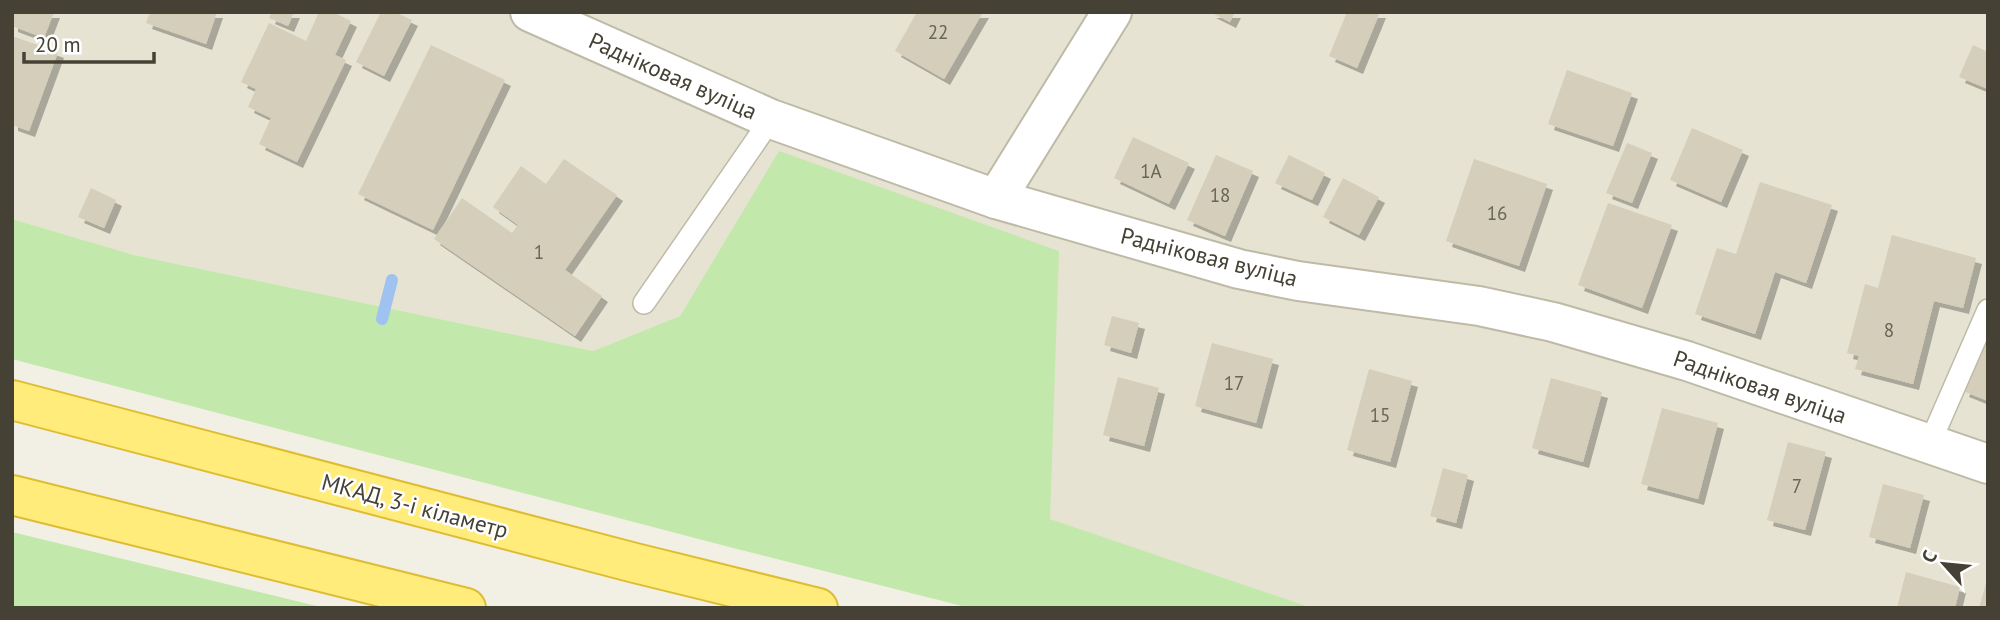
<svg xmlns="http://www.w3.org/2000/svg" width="2000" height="620" font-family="'PT Sans',sans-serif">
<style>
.residential{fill:#e6e3d2}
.green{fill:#c3e8ac}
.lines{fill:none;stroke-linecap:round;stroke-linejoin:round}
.stream{stroke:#9fc2f1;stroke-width:12}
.building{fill:#d4ceba;filter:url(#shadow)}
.service-casing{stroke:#bebaa7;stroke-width:24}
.minor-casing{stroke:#bebaa7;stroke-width:42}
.trunk-casing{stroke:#dfbc32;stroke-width:42}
.service{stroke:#fff;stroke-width:21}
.minor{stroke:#fff;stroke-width:38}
.trunk{stroke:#ffec7a;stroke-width:38}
.labels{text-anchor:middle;stroke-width:5;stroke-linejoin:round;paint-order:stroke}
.number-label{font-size:19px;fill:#696456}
.street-label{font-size:23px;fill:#454134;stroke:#fff}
</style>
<defs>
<filter id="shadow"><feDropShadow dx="6" dy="6" stdDeviation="0" flood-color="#0004"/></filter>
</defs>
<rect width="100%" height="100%" fill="#f2f0e4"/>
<!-- residential -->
<path class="residential" d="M 12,12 L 1988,12 L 1988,608 L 1109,608 L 779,152 L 680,316 L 593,351 L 134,255 L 12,219 Z"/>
<!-- green -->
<g class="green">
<path d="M 779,151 L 1059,251 L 1050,519 L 1312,608 L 970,608 L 733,548 L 12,359 L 12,219 L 134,255 L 593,351 L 680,316 Z"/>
<path d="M 12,532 L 325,608 L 12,608 Z"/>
</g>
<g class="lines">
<!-- stream -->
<path class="stream" d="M 382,319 L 392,280"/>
</g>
<!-- building -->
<g class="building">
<path d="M 12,12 L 54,12 L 44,38 L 12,26 Z"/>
<path d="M 150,12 L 217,12 L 206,44 L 146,23 Z"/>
<path d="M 272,12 L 294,12 L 288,26 L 269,18 Z"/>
<path d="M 319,12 L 333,12 L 351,21 L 335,55 L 346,60 L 297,162 L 259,144 L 271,118 L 248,107 L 256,89 L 241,82 L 269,23 L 306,41 Z"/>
<path d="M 381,12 L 395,12 L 412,20 L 384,76 L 356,62 Z"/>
<path d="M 917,12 L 983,12 L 944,79 L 895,51 Z"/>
<path d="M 1210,12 L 1235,12 L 1230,22 Z"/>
<path d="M 1347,12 L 1380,12 L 1357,68 L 1329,56 Z"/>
<path d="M 12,36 L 58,52 L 29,131 L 12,125 Z"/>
<path d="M 431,45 L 505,80 L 433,230 L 358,194 Z"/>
<path d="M 1973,45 L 1988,52 L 1988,89 L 1959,77 Z"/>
<path d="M 1567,70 L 1632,93 L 1613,146 L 1548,124 Z"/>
<path d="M 1692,128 L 1743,150 L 1721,202 L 1670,180 Z"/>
<path d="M 1133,137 L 1189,163 L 1169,204 L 1114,178 Z"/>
<path d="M 1627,143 L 1652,153 L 1632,203 L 1606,193 Z"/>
<path d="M 1216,155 L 1253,171 L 1225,236 L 1187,220 Z"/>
<path d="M 1289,155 L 1325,173 L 1312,200 L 1275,183 Z"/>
<path d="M 564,159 L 617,195 L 565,270 L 602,296 L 575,336 L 434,239 L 462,198 L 512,233 L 518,225 L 493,207 L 521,166 L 546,184 Z"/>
<path d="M 1474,159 L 1547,184 L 1519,266 L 1446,241 Z"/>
<path d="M 1343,178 L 1379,197 L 1359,235 L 1323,217 Z"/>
<path d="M 1760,182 L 1832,205 L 1806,283 L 1775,272 L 1755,334 L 1695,314 L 1717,248 L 1736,254 Z"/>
<path d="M 91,188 L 116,200 L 104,228 L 78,217 Z"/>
<path d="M 1608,203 L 1672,225 L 1642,308 L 1578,285 Z"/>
<path d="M 1892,235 L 1976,258 L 1963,308 L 1934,301 L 1913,384 L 1855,369 L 1859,356 L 1847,353 L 1865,284 L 1878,288 Z"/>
<path d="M 1112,316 L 1139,323 L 1131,353 L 1104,345 Z"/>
<path d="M 1988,332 L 1988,401 L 1963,391 Z"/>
<path d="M 1212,343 L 1273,359 L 1256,423 L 1195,406 Z"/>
<path d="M 1369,369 L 1412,381 L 1390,462 L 1347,450 Z"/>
<path d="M 1118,377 L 1159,388 L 1144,446 L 1103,435 Z"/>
<path d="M 1551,378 L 1602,392 L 1583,462 L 1532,448 Z"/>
<path d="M 1662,408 L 1718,423 L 1698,499 L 1641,484 Z"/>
<path d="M 1788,442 L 1826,452 L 1805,530 L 1767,520 Z"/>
<path d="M 1443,468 L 1468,475 L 1456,523 L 1430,516 Z"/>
<path d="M 1883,484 L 1924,495 L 1910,548 L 1869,537 Z"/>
<path d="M 1906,572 L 1960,587 L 1955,608 L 1897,608 Z"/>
<path d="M 1987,580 L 1988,608 L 1979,608 Z"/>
</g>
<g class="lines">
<defs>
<g id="service">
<path d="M 644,303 L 771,119"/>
<path d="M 1929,445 L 1988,310"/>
</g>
<g id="minor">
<path d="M 530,12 L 771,119 L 996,199 L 1239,269 L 1298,281 L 1479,306 L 1553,322 L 1687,361 L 1988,464"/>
<path d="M 996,199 L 1112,12"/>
</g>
<g id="trunk">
<path d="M 12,400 L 635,563 L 818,608"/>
<path d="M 12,495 L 466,608"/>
</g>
</defs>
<!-- service casing -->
<use href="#service" class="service-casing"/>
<!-- minor casing -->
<use href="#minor" class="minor-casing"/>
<!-- trunk casing -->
<use href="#trunk" class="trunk-casing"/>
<!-- service -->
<use href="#service" class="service"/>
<!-- minor -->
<use href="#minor" class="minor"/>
<!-- trunk -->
<use href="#trunk" class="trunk"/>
</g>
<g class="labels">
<!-- number labels -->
<g class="number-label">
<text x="938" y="39">22</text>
<text x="1151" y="178">1А</text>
<text x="1220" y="202">18</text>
<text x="1497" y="220">16</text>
<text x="539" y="259">1</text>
<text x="1889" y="337">8</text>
<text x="1234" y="390">17</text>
<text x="1380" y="422">15</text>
<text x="1797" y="493">7</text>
</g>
<!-- street labels -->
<g class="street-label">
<text transform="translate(673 76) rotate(24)" y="8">Радніковая вуліца</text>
<text transform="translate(1209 257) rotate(14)" y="8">Радніковая вуліца</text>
<text transform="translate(1760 387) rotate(19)" y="8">Радніковая вуліца</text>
<text transform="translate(415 506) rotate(15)" y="8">МКАД, 3-і кіламетр</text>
</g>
</g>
<!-- border -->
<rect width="2000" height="620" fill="none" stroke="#454134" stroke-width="28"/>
<!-- north arrow -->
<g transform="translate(1944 564) rotate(297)" stroke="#ffffff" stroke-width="5" paint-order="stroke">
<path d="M0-5L12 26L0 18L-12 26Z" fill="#454134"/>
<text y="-10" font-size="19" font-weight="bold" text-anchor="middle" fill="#454134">С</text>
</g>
<!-- scale -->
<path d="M24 52v10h130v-10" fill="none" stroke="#454134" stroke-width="3.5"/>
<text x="35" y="52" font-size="21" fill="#454134" stroke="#ffffff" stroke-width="5" paint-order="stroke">20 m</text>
</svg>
